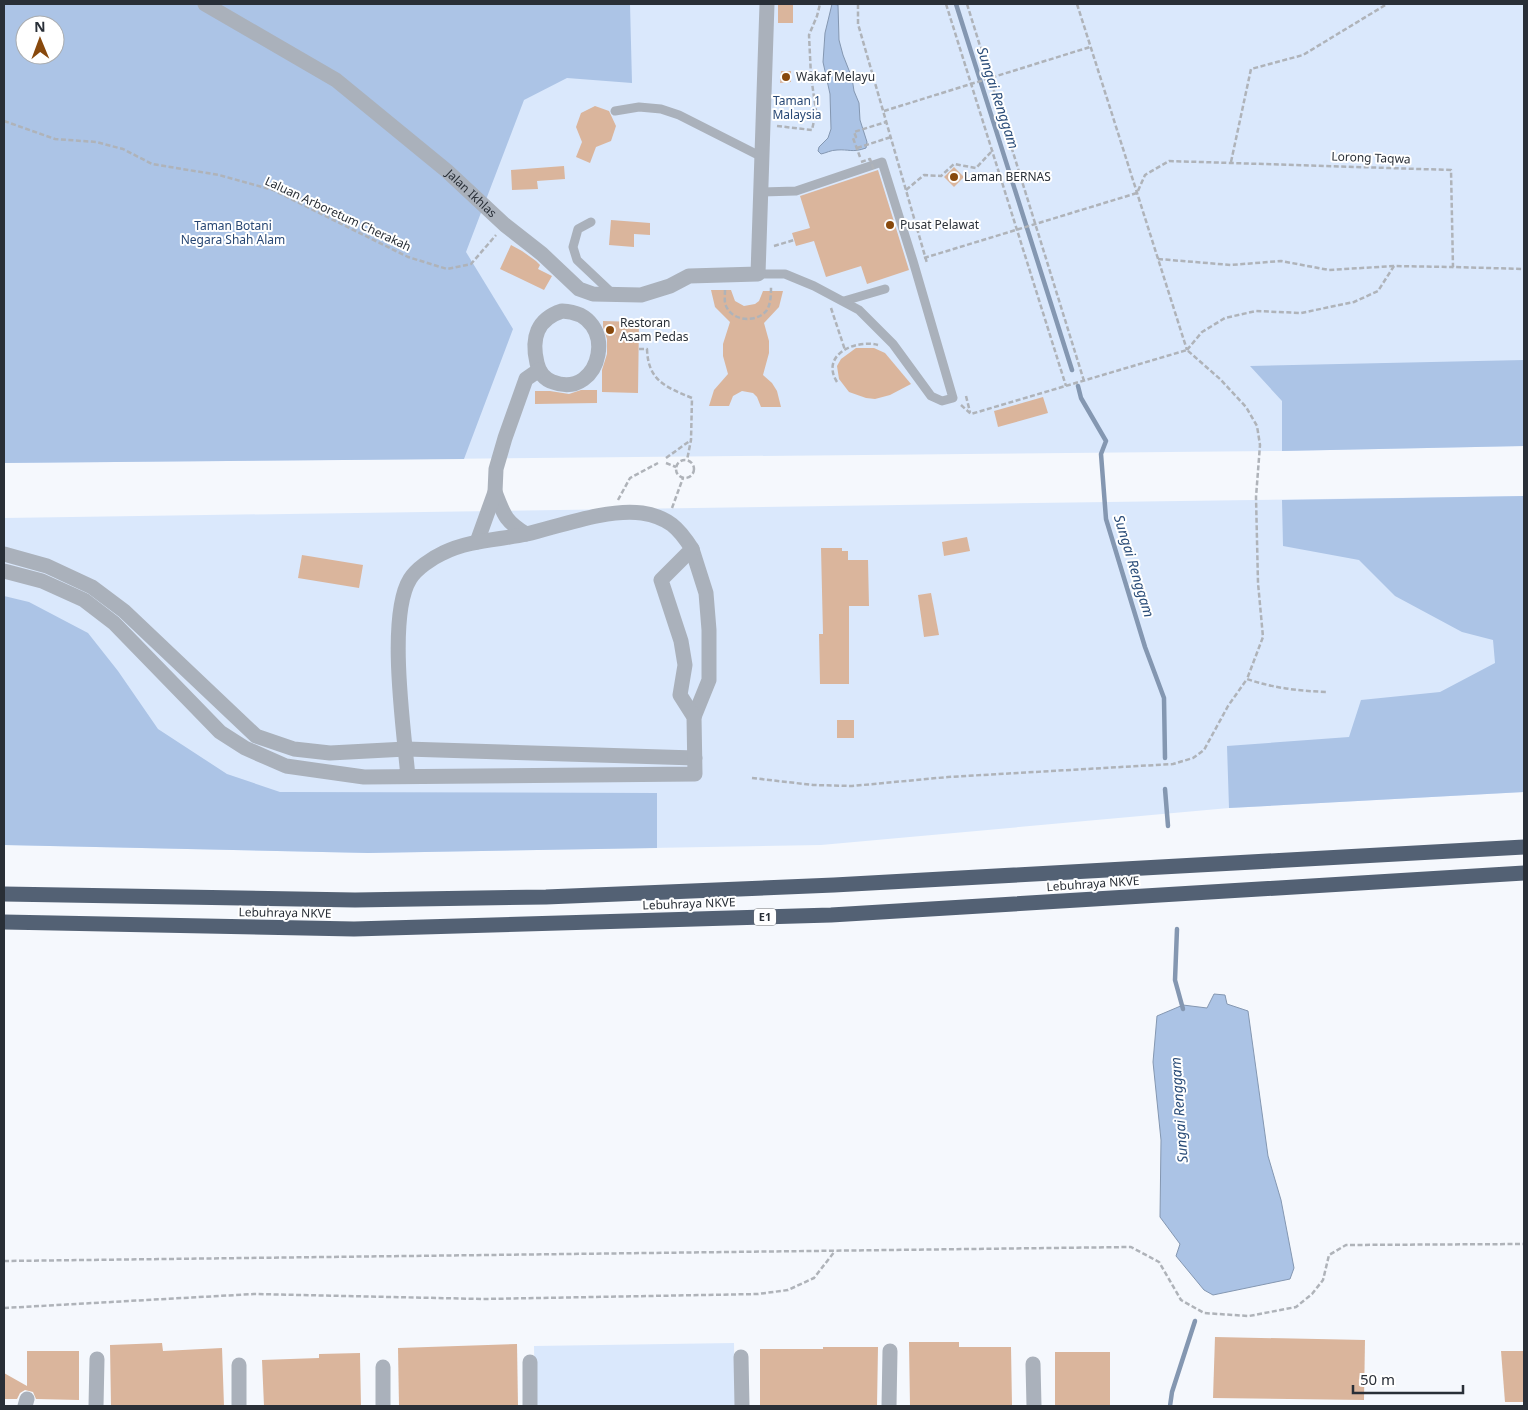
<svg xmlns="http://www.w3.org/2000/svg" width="1528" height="1410" font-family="'Noto Sans',sans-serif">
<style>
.green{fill:#dae8fc;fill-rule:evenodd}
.forest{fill:#acc4e6;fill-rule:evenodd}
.water{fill:#abc3e5;stroke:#8497b1}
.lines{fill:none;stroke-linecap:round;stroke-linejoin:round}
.stream{stroke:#8497b1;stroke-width:4.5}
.building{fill:#dab59c}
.path{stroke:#afb3b9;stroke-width:2.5;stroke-dasharray:5 2.5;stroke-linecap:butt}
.lane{stroke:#aab1bb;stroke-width:9}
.street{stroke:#aab1bb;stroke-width:15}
.highway{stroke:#536174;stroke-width:15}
.path-bridge{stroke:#afb3b9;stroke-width:2.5;stroke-dasharray:5 2.5;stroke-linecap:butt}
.poi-dot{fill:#88490d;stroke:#fff;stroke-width:2}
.labels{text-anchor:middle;stroke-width:4;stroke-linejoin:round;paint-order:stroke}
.shield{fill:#fff;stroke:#696d73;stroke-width:1}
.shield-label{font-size:11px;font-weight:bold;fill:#292f37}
.poi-label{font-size:12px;fill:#292f37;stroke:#fff;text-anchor:start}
.park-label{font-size:12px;fill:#274774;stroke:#fff}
.street-label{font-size:12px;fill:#292f37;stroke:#fff}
.water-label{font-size:14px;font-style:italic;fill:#2a4c78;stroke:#fff}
</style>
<rect width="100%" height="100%" fill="#f5f8fd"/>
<!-- green -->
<g class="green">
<path d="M 4,4 L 1524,4 L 1524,446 L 1282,451 L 4,463 ZM 25,25 L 55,25 L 55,55 L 25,55 Z"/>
<path d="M 1524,496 L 1524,792 L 1229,808 L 821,845 L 368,853 L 4,845 L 4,518 Z"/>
<path d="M 734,1343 L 735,1406 L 535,1406 L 534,1346 Z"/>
</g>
<!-- forest -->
<g class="forest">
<path d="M 4,4 L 630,4 L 632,83 L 567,78 L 524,100 L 466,252 L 513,329 L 464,459 L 4,463 ZM 25,25 L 55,25 L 55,55 L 25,55 Z"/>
<path d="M 1524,360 L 1524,446 L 1282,451 L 1282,401 L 1250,366 Z"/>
<path d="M 1524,496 L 1524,792 L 1229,808 L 1227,746 L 1349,737 L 1361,700 L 1440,692 L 1495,663 L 1493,640 L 1462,632 L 1395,596 L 1359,560 L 1283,546 L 1282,500 Z"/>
<path d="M 4,596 L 29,602 L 88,633 L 118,671 L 158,729 L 227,774 L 280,792 L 657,793 L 657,848 L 368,853 L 4,845 Z"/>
</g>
<!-- water -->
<g class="water">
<path d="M 832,4 L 838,5 L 839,40 L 843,55 L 852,78 L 854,91 L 859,103 L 860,120 L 867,142 L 866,148 C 852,153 849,149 837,150 C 831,150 826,153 821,154 L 818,151 L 819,147 L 828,138 L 831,129 L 830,94 L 823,62 L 825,33 Z"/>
<path d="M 1214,994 L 1225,995 L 1227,1004 L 1248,1011 L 1268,1156 L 1281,1200 L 1294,1268 L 1290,1279 L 1213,1295 L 1204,1290 L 1176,1256 L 1180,1244 L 1160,1217 L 1161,1140 L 1153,1062 L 1157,1016 L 1183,1005 L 1207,1008 Z"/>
</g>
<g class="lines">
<!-- stream -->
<g class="stream">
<path d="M 956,4 L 1072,370"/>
<path d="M 1078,386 L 1081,398 L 1106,441 L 1101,454 L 1106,519 L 1145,647 L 1164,698 L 1165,758"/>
<path d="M 1165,789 L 1168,826"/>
<path d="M 1177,929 L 1175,980 L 1183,1009"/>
<path d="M 1170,1406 L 1172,1392 L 1195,1321"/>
</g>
</g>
<!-- building -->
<g class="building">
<rect x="778" y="4" width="15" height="19"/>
<path d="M 781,71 L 791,71 L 791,82 L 780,83 Z"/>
<path d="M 595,106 L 609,111 L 616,126 L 611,141 L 596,147 L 590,163 L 576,157 L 582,142 L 576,127 L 581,113 Z"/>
<path d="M 564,166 L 565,179 L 537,181 L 538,189 L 512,190 L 511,170 Z"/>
<path d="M 954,167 L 964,177 L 954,187 L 944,177 Z"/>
<path d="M 878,170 L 909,270 L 867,284 L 861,266 L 826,277 L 814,241 L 796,246 L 792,233 L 810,228 L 800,196 Z"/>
<path d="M 611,220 L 650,223 L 650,235 L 634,234 L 634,247 L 609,245 Z"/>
<path d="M 511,245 L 522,251 L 536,261 L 540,265 L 538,269 L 552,276 L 544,290 L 500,269 Z"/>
<path d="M 711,290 L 731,290 L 735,301 L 744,306 L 755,304 L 759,301 L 763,291 L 783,291 L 779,307 L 764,323 L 769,341 L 769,353 L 763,375 L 772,383 L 777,391 L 781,407 L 761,407 L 757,397 L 753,393 L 742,391 L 733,396 L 729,406 L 709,406 L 714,390 L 728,374 L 723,356 L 723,344 L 730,322 L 715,307 Z"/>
<path d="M 603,321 L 639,322 L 638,393 L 602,392 L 602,370 L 607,354 L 607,339 L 603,327 Z"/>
<path d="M 856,348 L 874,348 L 885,353 L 911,384 L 890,395 L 875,399 L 866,398 L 849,392 L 839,379 L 837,366 L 841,359 Z"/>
<path d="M 581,390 L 597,390 L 597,403 L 535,404 L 535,391 L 550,391 L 569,394 Z"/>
<path d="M 1043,397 L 1048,413 L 998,427 L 994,411 Z"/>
<path d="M 967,537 L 970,551 L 944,556 L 942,542 Z"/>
<path d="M 821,548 L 842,548 L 842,551 L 848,551 L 848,560 L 868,560 L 869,606 L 849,606 L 849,684 L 820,684 L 819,634 L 823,634 Z"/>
<path d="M 302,555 L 363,565 L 359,588 L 298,578 Z"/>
<path d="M 931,593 L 939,635 L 924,637 L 918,595 Z"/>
<rect x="837" y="720" width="17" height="18"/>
<path d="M 1215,1337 L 1365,1340 L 1364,1400 L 1213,1398 Z"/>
<path d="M 909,1342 L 959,1342 L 959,1347 L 1011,1347 L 1012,1406 L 910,1406 Z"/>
<path d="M 162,1343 L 163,1351 L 222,1348 L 224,1406 L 111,1406 L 110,1345 Z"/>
<path d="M 517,1344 L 518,1406 L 399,1406 L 398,1348 Z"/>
<path d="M 823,1347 L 878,1347 L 877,1406 L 760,1406 L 760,1349 L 823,1349 Z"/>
<path d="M 27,1351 L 79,1351 L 79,1400 L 36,1399 L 33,1392 L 25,1390 L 20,1393 L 17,1399 L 4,1399 L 4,1373 L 27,1386 Z"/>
<path d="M 1501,1351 L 1524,1351 L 1524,1402 L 1505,1402 Z"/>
<rect x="1055" y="1352" width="55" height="54"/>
<path d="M 360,1353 L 361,1406 L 264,1406 L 262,1360 L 319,1358 L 319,1354 Z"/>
</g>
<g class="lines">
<!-- path -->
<g class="path">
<path d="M 858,4 L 858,24 L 927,263"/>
<path d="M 946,4 L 1066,386"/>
<path d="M 967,4 L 1084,381"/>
<path d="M 1077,4 L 1187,350"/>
<path d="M 884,111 L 1090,47"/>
<path d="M 4,121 L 55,139 L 96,142 L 123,149 L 152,164 L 219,175 L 273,190 L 408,257 L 447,269 L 471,264 L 496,235"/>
<path d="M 777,126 L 812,130 L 816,111 L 811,76 L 809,35 L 817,16 L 820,4"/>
<path d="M 857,148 L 891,137"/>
<path d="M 860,157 L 853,138 L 856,137 L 854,132 L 886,122"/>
<path d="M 1231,162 L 1251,69 L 1303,55 L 1387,4"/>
<path d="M 906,190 L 924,175 L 941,176 L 954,164 L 976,168 L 993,150"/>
<path d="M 774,246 L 794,240"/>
<path d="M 924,258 L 1137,193 L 1145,175 L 1169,161 L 1451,170 L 1453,267 L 1524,269"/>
<path d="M 1158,259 L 1231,265 L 1281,261 L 1329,270 L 1394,266 L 1453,267"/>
<path d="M 725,290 C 725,295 724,302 726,306 C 733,322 757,323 767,310 C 771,303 771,294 771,286"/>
<path d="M 831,308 L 845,350"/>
<path d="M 639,349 L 647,349 C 648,381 666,387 692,398 L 691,440 L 687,460"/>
<path d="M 1187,350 L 1202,332 L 1225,318 L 1256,311 L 1301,313 L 1354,302 L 1378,291 L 1394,266"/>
<path d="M 837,382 C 820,355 855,339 878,345"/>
<path d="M 966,396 L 970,412"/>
<path d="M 961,405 L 971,414 L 1187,350 L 1220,379 L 1246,407 L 1257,426 L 1260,445 L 1256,497 L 1258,583 L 1263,637 L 1247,679"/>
<path d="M 666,458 L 691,440"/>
<circle cx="685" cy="469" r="9"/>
<path d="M 666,463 L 676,467"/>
<path d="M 618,500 L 630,478 L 658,463"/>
<path d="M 672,508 L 683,478"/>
<path d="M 752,778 L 813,785 L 852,786 L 948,777 L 1173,764 L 1193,758 L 1204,750 L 1228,706 L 1247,679 C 1273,688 1299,691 1327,692"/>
<path d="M 4,1261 L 1131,1247 L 1159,1262 L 1181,1300 L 1204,1313 L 1249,1316 L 1296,1307 L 1312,1294 L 1323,1280 L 1329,1255 L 1346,1245 L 1524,1244"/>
<path d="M 4,1308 L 254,1294 L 483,1299 L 758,1294 L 788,1290 L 814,1278 L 835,1251"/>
</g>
<!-- lane -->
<g class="lane">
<path d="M 615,111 L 639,107 L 661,109 L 679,115 L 762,157"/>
<path d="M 591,222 L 578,229 L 573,247 L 577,260 L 613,294"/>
<path d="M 758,274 L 785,274 L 814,286 L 859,310 L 893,344 L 931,396 L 942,401 L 953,398 L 913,261 L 882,162 L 796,191 L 761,192"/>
<path d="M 844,301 L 885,289"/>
</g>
<!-- street -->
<g class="street">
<path id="s1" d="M 205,4 L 336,80 L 447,171 L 505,225 L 542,254 L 579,289 L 593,294 L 641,295 L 670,286 L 689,276 L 758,274 L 767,4"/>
<path d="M 562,311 C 621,313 602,401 553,382 C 544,379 539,372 537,363 C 531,338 537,319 562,311 Z"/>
<path d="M 495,492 C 504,515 505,521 526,534"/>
<path d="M 477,542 L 495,492 L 496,469 L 505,438 L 526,379 L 539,370"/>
<path d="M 692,549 L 706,593 L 709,630 L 709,680 L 694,717"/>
<path d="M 4,554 L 47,566 L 92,587 L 124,611 L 256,736 L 294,749 L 330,753 L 406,749 L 695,758"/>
<path d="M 4,571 L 42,581 L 84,600 L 114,623 L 220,732 L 245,748 L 286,766 L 364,777 L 695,774 L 694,717 L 680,695 L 685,665 L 681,641 L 661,580 L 692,549 C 679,528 668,517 642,513 C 609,508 560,526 527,534 C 499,540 469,540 443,553 C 432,558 416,569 410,579 C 387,616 404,731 408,777"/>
<path d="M 741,1357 L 742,1406"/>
<path d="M 530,1362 L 530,1406"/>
<path d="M 1033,1364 L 1034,1406"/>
<path d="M 383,1367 L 383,1406"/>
<path d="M 25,1406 L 27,1399"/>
<path d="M 96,1406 L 97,1359"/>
<path d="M 239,1406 L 239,1365"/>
<path d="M 889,1406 L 890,1351"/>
</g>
<!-- highway -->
<g class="highway">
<path d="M 4,894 L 355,900 L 546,897 L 834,885 L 1524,847"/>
<path d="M 4,922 L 354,929 L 831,915 L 1524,873"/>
</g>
<!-- path-bridge -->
<path class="path-bridge" d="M 861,162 L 870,159 L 874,170"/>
</g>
<!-- markers -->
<g class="poi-dot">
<circle cx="786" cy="77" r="5"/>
<circle cx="954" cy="177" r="5"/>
<circle cx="890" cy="225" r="5"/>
<circle cx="610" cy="330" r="5"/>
</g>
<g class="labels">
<!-- shield labels -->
<rect class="shield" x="754" y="908.5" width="22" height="17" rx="4"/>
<g class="shield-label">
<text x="765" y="921">E1</text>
</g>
<!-- poi labels -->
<g class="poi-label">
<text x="796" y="81">Wakaf Melayu</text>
<text x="964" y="181">Laman BERNAS</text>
<text x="900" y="229">Pusat Pelawat</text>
<text x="620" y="327">Restoran<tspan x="620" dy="14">Asam Pedas</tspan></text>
</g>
<!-- park labels -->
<g class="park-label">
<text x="797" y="105">Taman 1<tspan x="797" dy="14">Malaysia</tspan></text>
<text x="233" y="230">Taman Botani<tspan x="233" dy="14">Negara Shah Alam</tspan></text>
</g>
<!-- street labels -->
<g class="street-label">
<text transform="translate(1371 158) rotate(2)" y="4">Lorong Taqwa</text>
<text dy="4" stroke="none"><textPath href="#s1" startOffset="328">Jalan Ikhlas</textPath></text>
<text transform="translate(338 214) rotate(25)" y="4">Laluan Arboretum Cherakah</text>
<text transform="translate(1093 884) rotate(-4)" y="4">Lebuhraya NKVE</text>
<text transform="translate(689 904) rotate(-2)" y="4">Lebuhraya NKVE</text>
<text transform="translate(285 913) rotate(1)" y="4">Lebuhraya NKVE</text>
</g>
<!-- water labels -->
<g class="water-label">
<text transform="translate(998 98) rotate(72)" y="5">Sungai Renggam</text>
<text transform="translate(1134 566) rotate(73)" y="5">Sungai Renggam</text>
<text transform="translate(1179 1110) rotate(-94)" y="5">Sungai Renggam</text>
</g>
</g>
<!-- border -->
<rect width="1528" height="1410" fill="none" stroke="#292f37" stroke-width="10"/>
<!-- north arrow -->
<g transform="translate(40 40) rotate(359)"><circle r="24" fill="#ffffff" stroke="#a9acaf"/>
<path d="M0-4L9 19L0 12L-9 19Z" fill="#88490d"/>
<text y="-8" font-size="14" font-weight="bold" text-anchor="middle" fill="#292f37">N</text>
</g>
<!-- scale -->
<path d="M1353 1385v8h110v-8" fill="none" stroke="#292f37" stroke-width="2.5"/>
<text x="1360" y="1385" font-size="15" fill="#292f37" stroke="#ffffff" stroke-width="4" paint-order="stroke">50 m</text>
</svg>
